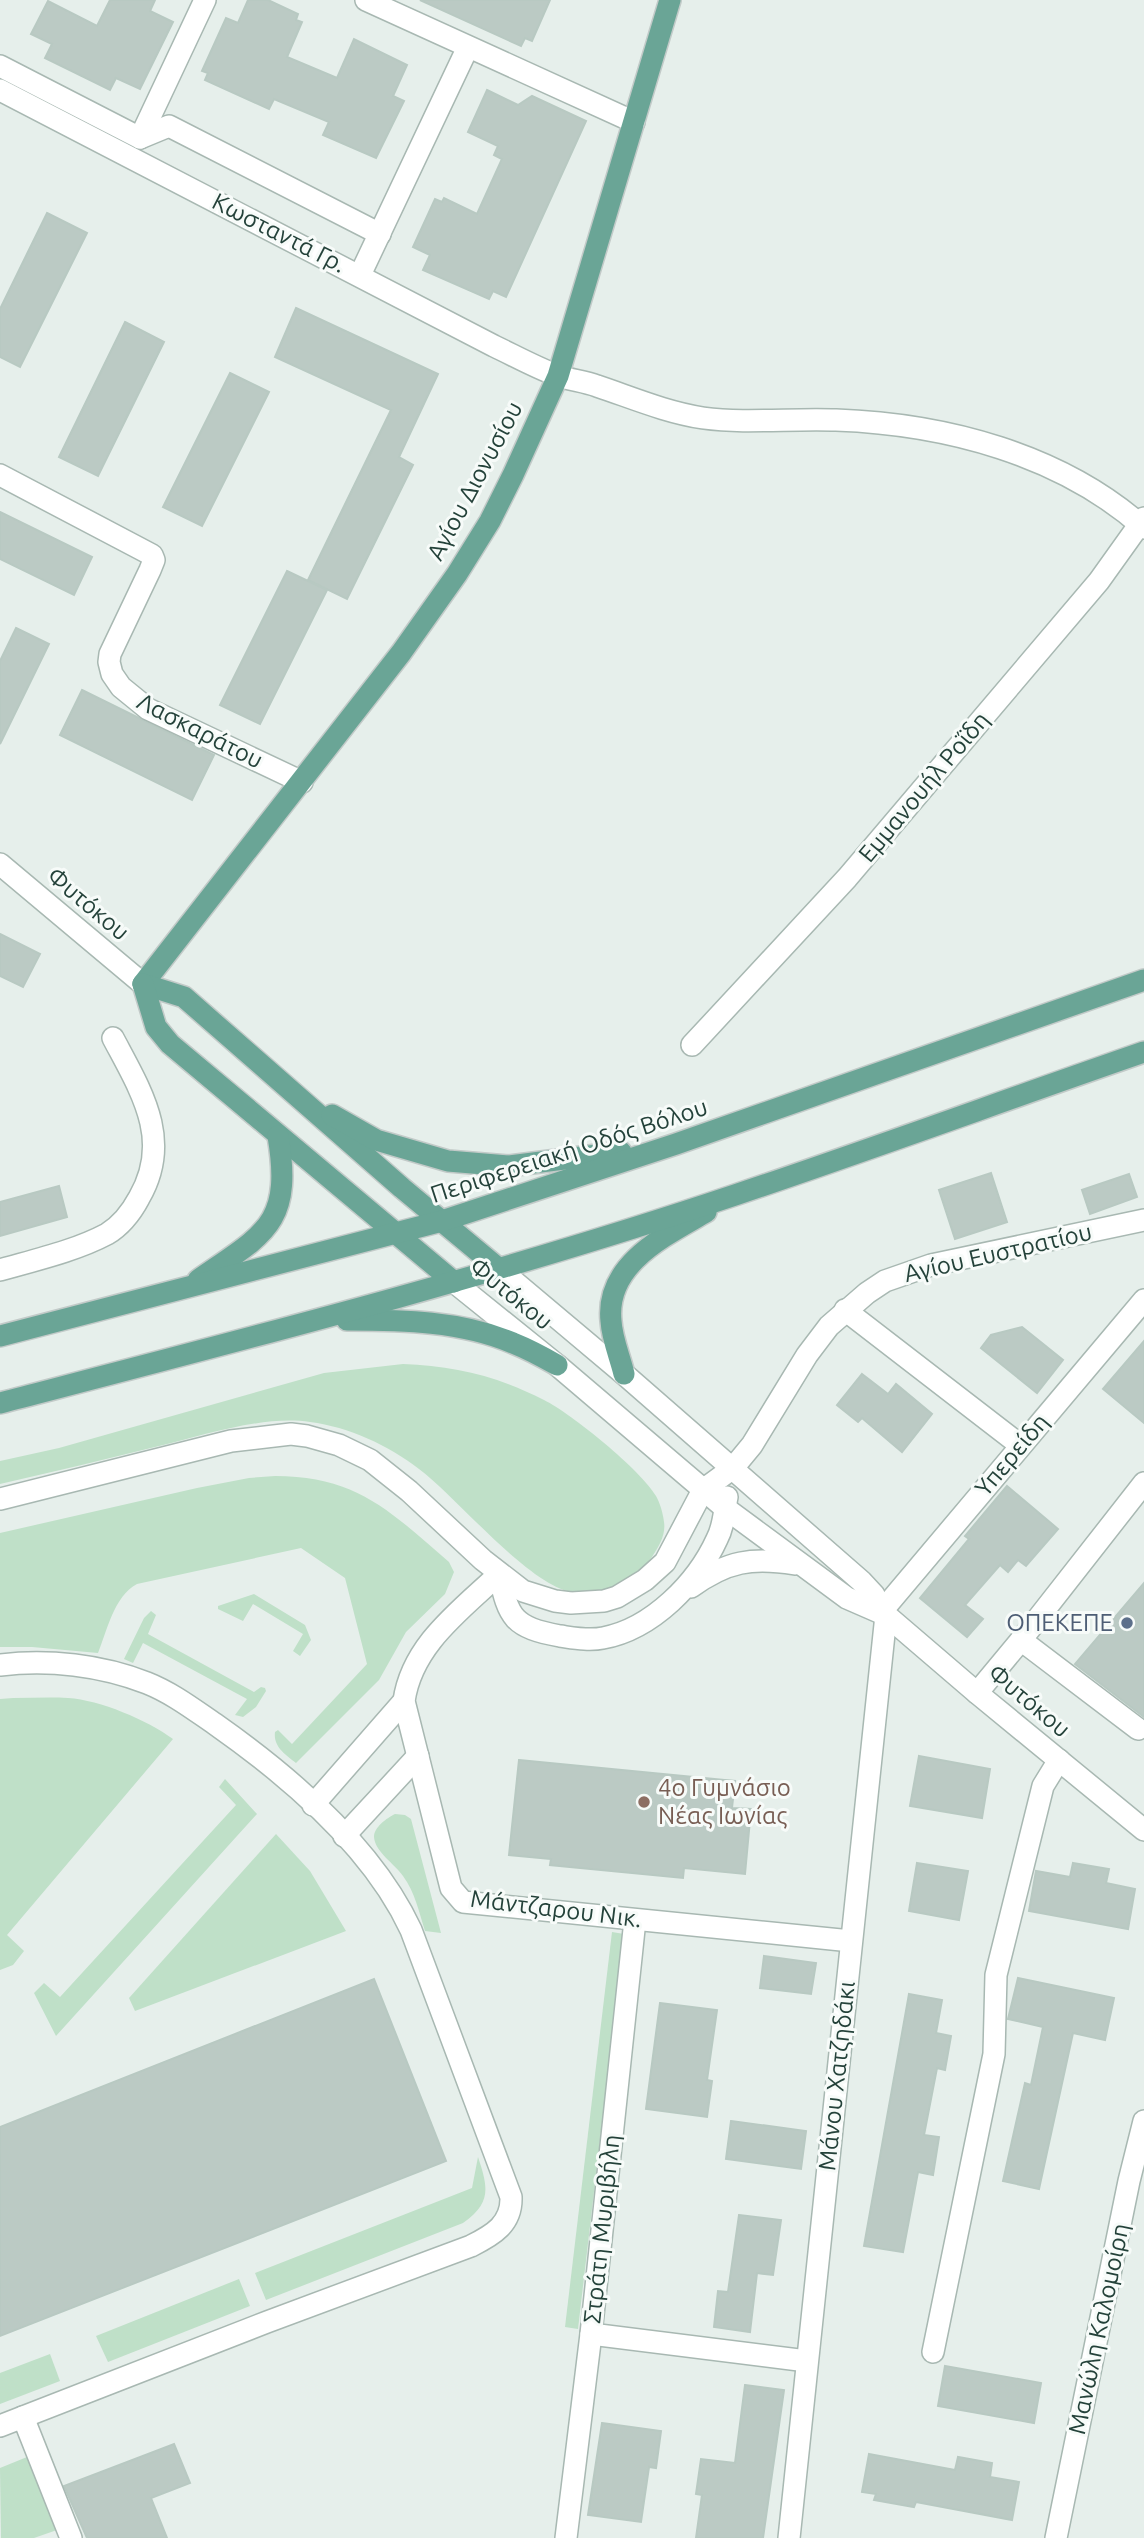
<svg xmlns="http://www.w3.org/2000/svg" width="1144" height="2538" font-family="Ubuntu,sans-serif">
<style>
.green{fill:#bfe0c8}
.building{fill:#bbcac4;stroke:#b8c9c2;stroke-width:2}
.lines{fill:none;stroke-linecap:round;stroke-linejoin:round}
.minor-casing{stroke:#a8b8b2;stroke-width:24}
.major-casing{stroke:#c2cac8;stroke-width:24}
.minor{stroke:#fff;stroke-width:21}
.major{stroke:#6aa596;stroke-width:21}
.service-dot{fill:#5c6f8a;stroke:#f7fbf9;stroke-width:2.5}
.education-dot{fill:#8d6e63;stroke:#f7fbf9;stroke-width:2.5}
.labels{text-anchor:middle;stroke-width:6;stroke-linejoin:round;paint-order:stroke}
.street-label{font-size:24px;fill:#24423a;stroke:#f7fbf9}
.service-label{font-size:24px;fill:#4e5e75;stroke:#f7fbf9;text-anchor:end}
.education-label{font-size:24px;fill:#785e54;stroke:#f7fbf9;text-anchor:start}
</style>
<rect width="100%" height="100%" fill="#e6efeb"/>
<!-- green -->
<g class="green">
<path d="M 403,1364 C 454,1366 498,1376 544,1400 C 572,1414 641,1470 656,1496 C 660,1503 663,1513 664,1522 C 666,1535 659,1546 652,1557 C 639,1575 619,1586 598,1591 C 591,1592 582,1594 576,1593 C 530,1588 459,1499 419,1469 C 388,1445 349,1427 310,1422 C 264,1415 205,1435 159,1446 C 106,1459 53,1472 0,1484 L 0,1461 L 59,1448 L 324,1373 Z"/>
<path d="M 275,1476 C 357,1476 391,1512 449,1562 L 454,1572 L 445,1594 L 406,1632 L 379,1680 L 296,1763 C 286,1755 273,1747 275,1732 L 278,1730 L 292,1744 L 367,1664 L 345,1578 L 301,1548 L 137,1584 C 114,1596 107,1631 98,1653 L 32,1647 L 0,1647 L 0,1533 L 197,1488 L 249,1478 Z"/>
<path d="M 254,1594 L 305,1625 L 311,1640 L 300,1656 L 293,1651 L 303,1634 L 253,1604 L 243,1621 L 218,1609 L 218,1606 Z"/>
<path d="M 151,1611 L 156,1615 L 148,1634 L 254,1692 L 261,1687 L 265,1688 L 266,1691 L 256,1707 L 243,1717 L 235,1715 L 247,1699 L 143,1643 L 133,1663 L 124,1659 L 144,1618 Z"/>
<path d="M 13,1698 C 31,1698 50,1697 68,1698 C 100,1700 147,1720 173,1739 L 7,1935 L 24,1951 L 13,1965 L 0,1970 L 0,1699 Z"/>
<path d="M 225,1779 L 257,1814 L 56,2036 L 34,1993 L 44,1983 L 60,1997 L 236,1805 L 219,1787 Z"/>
<path d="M 395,1814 L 405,1815 L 411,1819 L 441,1933 L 425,1931 C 419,1912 415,1892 403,1876 C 395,1864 375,1852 374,1837 C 374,1827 387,1818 395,1814 Z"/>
<path d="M 276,1834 L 310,1871 L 346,1931 L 135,2011 L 129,1998 Z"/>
<path d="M 612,1932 L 624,1934 L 578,2329 L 565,2327 Z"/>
<path d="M 478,2157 C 488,2187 492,2203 463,2223 L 266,2300 L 255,2273 L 472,2188 Z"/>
<path d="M 239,2279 L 250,2306 L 108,2362 L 96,2336 Z"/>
<path d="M 50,2354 L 60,2381 L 0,2404 L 0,2373 Z"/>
<path d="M 27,2457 L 57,2530 L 34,2538 L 1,2538 L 0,2468 Z"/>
</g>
<!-- building -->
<g class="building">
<path d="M 110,0 L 155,0 L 150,11 L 173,22 L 140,89 L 116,78 L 110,90 L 45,58 L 52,44 L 31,34 L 48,1 L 97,26 Z"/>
<path d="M 248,0 L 268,0 L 298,14 L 296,20 L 302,22 L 287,57 L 337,78 L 354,39 L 407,65 L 393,96 L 404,101 L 376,158 L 323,135 L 329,122 L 274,99 L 269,109 L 205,80 L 208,73 L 202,71 L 226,18 L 238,23 Z"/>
<path d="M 420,0 L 550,0 L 532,41 L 525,38 L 521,46 Z"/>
<path d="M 487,90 L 518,105 L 532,96 L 586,121 L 506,297 L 493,291 L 489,299 L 423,270 L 430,255 L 413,247 L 435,199 L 442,202 L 444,198 L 477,214 L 502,159 L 494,155 L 498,146 L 468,132 Z"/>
<path d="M 47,213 L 87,233 L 20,367 L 0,357 L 0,309 Z"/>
<path d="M 296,308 L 438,374 L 399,457 L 413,465 L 347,599 L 308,580 L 391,410 L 275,357 Z"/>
<path d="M 125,322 L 164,342 L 98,476 L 59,457 Z"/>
<path d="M 230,373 L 269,392 L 202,526 L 163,507 Z"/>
<path d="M 0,512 L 92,557 L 74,595 L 0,559 Z"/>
<path d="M 287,571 L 327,590 L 260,724 L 220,705 Z"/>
<path d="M 16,628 L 49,644 L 0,744 L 0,661 Z"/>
<path d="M 82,690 L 214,755 L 192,800 L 60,735 Z"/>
<path d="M 0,934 L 40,954 L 23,987 L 0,976 Z"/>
<path d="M 991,1173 L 1007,1222 L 955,1239 L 939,1190 Z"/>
<path d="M 1129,1174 L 1137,1197 L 1090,1214 L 1082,1190 Z"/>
<path d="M 59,1186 L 67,1217 L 0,1236 L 0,1202 Z"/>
<path d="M 1022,1327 L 1063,1360 L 1037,1393 L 981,1348 L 991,1335 Z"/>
<path d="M 1144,1341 L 1144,1423 L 1103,1389 Z"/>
<path d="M 862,1374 L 888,1394 L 896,1384 L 932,1414 L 902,1452 L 862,1418 L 858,1422 L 837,1405 Z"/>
<path d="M 1007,1486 L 1058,1529 L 1026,1566 L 1018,1560 L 1008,1572 L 1000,1565 L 965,1605 L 983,1619 L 967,1637 L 920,1598 L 969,1539 L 965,1536 Z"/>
<path d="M 1144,1583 L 1144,1717 L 1075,1664 Z"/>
<path d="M 919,1756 L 990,1769 L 982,1818 L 910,1806 Z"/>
<path d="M 519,1760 L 735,1781 L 732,1808 L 751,1809 L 745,1874 L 684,1868 L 683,1878 L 550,1865 L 551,1859 L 509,1855 Z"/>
<path d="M 917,1863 L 968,1871 L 959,1920 L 909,1911 Z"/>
<path d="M 1073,1863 L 1109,1869 L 1106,1883 L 1135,1889 L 1128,1929 L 1029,1911 L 1036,1871 L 1070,1877 Z"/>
<path d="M 764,1956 L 816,1963 L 811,1994 L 760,1988 Z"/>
<path d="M 1018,1978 L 1114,1998 L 1105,2040 L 1073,2033 L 1039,2189 L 1003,2181 L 1025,2083 L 1031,2085 L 1043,2027 L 1008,2019 Z"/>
<path d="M 374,1979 L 446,2161 L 0,2336 L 0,2127 Z"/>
<path d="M 909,1994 L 942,2000 L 936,2033 L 951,2036 L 945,2070 L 937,2068 L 924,2135 L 939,2137 L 933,2175 L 918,2172 L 903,2252 L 864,2246 Z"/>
<path d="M 660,2003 L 717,2010 L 707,2080 L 712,2081 L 707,2117 L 646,2109 Z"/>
<path d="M 731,2121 L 806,2131 L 801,2169 L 726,2159 Z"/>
<path d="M 739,2215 L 781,2220 L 773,2275 L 757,2273 L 750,2332 L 714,2327 L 718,2291 L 728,2292 Z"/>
<path d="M 945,2366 L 1041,2383 L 1034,2423 L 938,2406 Z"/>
<path d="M 745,2385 L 784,2390 L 763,2538 L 696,2538 L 702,2495 L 696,2494 L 701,2459 L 735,2463 Z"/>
<path d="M 602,2423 L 661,2431 L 656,2468 L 649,2467 L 641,2522 L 588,2515 Z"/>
<path d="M 174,2444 L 190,2483 L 151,2498 L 167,2538 L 87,2538 L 64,2486 Z"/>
<path d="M 869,2454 L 955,2470 L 958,2457 L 992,2463 L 990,2477 L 1019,2482 L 1012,2520 L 916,2502 L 914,2507 L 874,2500 L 876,2494 L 862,2492 Z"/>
</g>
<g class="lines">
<defs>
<g id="minor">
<path d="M 366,0 L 634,122"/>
<path d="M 0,66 L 140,138 L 169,126 L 380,234"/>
<path d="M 0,90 L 494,346 C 515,356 535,367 556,375 C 569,380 584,381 597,386 C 633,398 665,412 703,418 C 747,424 792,418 836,420 C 945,424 1061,454 1144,528"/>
<path d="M 140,138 L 205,0"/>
<path d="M 360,275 L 468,47"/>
<path d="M 0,475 L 152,555 L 154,560 L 150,570 L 110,654 L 109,662 L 112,674 L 121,687 L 148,709 L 302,782"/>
<path d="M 0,864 L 143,984"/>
<path d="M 692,1045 L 847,878 L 1099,581 L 1144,518"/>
<path d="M 498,1268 L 624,1374 L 861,1581 L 874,1595 L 882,1611"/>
<path d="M 0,1270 C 35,1260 75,1251 107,1234 C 122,1225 131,1213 139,1198 C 173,1140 141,1091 113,1038"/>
<path d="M 454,1282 L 557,1365 L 725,1508 L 847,1598 L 886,1615 L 977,1693 L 1144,1830"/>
<path d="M 845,1310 L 1020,1445"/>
<path d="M 0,1499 L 231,1441 L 291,1434 L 307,1436 L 339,1445 L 370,1460 L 409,1491 L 483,1560 L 523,1591 L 555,1601 L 571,1603 L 604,1601 L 617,1597 L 645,1580 L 665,1562 L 703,1490 L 733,1468 L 752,1445 L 807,1355 L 829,1326 L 867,1293 L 885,1281 L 931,1265 L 1144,1220"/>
<path d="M 499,1574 C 460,1611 412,1645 404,1701 L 451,1888 L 463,1902 L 851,1941"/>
<path d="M 499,1574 C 509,1619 513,1627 560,1636 C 574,1638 589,1641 603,1638 C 652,1629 697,1583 717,1539 C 724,1526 724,1512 727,1497"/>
<path d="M 691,1587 C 727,1561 752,1557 795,1564"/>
<path d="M 882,1611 L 1144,1300"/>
<path d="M 1021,1640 L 1138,1729"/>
<path d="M 0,1665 C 48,1659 101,1665 147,1683 C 172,1693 193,1709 215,1724 C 289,1776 373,1848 411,1930 L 511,2197 C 512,2224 493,2235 471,2246 L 267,2322 L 0,2426"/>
<path d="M 977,1693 L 1021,1640 L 1144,1483"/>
<path d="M 313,1805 L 404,1701"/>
<path d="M 344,1836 L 418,1756"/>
<path d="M 591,2334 L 807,2361"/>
<path d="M 933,2352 L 994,2054 L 996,1975 L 1043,1786 L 1059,1760"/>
<path d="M 23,2417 L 71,2538"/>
<path d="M 566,2538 L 591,2334 L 635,1920"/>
<path d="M 789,2538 L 886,1615"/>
<path d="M 1056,2538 L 1129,2181 L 1144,2121"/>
</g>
<g id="major">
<path d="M 143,984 L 401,653 L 457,574 L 490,521 L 513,475 L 558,376 L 670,0"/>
<path d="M 143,984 L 184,997 L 402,1188 L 498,1268"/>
<path d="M 143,984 L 156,1027 L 170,1044 L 454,1282"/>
<path d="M 332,1115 L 376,1140 L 448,1161 L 508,1166 L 621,1152"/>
<path d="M 198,1280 C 264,1234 293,1225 278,1136"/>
<path d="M 347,1320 C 402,1320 462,1321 513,1343 C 528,1349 543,1357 557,1365"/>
<path d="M 0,1336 L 442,1221 L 676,1144 L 1144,980"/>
<path d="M 624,1374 C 620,1357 612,1339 611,1321 C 605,1264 665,1236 706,1212"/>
<path d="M 0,1403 C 246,1339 494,1276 735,1195 C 872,1149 1008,1099 1144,1052"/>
</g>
</defs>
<!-- minor casing -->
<use href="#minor" class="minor-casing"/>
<!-- major casing -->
<use href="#major" class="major-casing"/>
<!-- minor -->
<use href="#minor" class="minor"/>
<!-- major -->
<use href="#major" class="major"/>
</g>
<!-- markers -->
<circle class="service-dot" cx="1127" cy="1623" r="7"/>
<circle class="education-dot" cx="644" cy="1802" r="7"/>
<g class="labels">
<!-- street labels -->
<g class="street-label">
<text transform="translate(279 233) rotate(27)" y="8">Κωσταντά Γρ.</text>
<text transform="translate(475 481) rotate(-62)" y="8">Αγίου Διονυσίου</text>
<text transform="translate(200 731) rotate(27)" y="8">Λασκαράτου</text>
<text transform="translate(924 787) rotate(-50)" y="8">Εμμανουήλ Ροΐδη</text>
<text transform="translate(88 904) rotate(40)" y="8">Φυτόκου</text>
<text transform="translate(569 1151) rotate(-18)" y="8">Περιφερειακή Οδός Βόλου</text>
<text transform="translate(998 1253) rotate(-13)" y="8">Αγίου Ευστρατίου</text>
<text transform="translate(511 1294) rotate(39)" y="8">Φυτόκου</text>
<text transform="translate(1012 1455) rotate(-50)" y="8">Υπερείδη</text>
<text transform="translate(1029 1701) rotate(40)" y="8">Φυτόκου</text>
<text transform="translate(556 1909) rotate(7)" y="8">Μάντζαρου Νικ.</text>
<text transform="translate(837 2076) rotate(-84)" y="8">Μάνου Χατζηδάκι</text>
<text transform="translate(602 2229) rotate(-84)" y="8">Στράτη Μυριβήλη</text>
<text transform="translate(1099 2329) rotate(-78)" y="8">Μανώλη Καλομοίρη</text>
</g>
<!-- service labels -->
<g class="service-label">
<text x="1113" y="1631">ΟΠΕΚΕΠΕ</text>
</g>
<!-- education labels -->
<g class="education-label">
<text x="658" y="1796">4ο Γυμνάσιο<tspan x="658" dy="28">Νέας Ιωνίας</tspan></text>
</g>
</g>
</svg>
